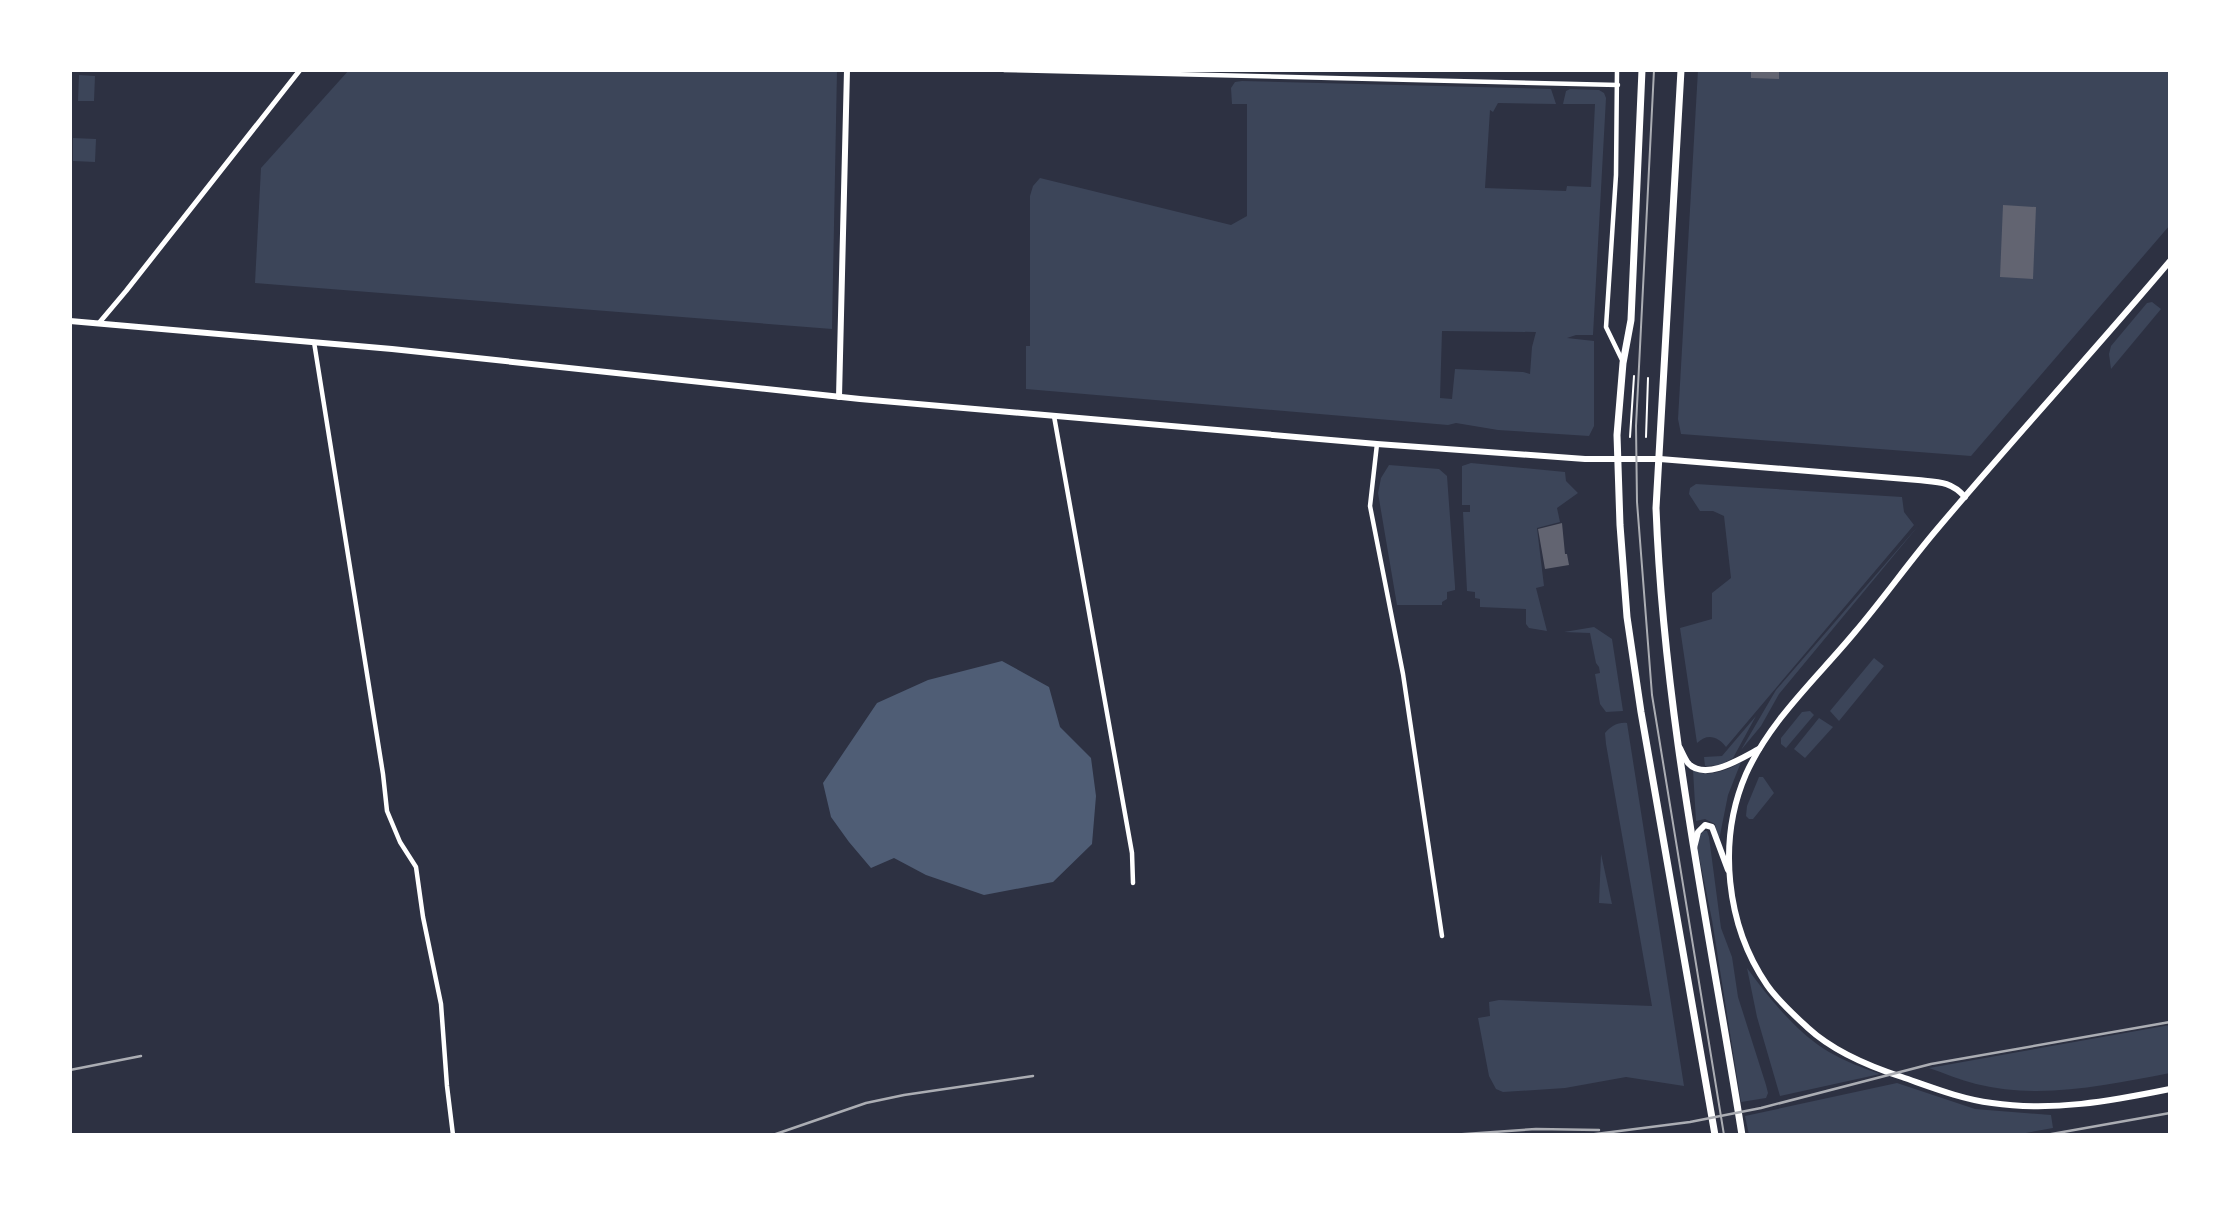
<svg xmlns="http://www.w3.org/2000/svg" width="2240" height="1205" font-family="Lato,sans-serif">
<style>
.green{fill:#3c4559;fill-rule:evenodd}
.water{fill:#4f5d75}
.building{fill:#626471}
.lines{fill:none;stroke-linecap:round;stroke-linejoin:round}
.path{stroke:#fff;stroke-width:2}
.minor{stroke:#fff;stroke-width:4.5}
.tertiary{stroke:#fff;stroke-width:5}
.secondary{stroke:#fff;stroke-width:6}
.primary{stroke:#fff;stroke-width:7}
.tram{stroke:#abadb3;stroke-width:2}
.rail{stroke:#abadb3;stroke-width:2.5}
</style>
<rect width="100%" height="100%" fill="#2d3142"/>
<!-- green -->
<g class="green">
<path d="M 349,70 L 837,70 L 832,329 L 255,283 L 261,168 Z"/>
<path d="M 1698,70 L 2170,70 L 2170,225 L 1971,456 L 1681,434 L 1678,419 Z"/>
<path d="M 79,75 L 95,76 L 94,101 L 78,101 Z"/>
<path d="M 1242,81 L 1551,89 L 1556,104 L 1498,103 L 1493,112 L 1490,110 L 1485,188 L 1566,191 L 1567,186 L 1591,187 L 1595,104 L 1563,104 L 1566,91 L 1570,89 L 1599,90 L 1604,93 L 1606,98 L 1593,335 L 1576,335 L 1567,338 L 1594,341 L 1594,426 L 1589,436 L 1498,430 L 1456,423 L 1448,425 L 1026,389 L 1026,346 L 1030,346 L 1030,196 L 1033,186 L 1040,178 L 1231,225 L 1247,216 L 1247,104 L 1232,104 L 1231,88 L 1235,82 ZM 1442,331 L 1536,332 L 1532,347 L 1530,374 L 1523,372 L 1455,369 L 1452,399 L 1440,398 Z"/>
<path d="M 73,138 L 96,139 L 95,162 L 73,161 Z"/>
<path d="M 2152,302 L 2161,309 L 2111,369 L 2109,354 L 2111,346 L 2147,303 Z"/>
<path d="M 1471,463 L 1565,472 L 1566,481 L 1578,493 L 1557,508 L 1560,522 L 1537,528 L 1544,586 L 1536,588 L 1547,631 L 1529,628 L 1526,624 L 1526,609 L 1480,607 L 1480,599 L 1475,598 L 1475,592 L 1467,591 L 1463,512 L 1470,512 L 1470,505 L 1462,505 L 1462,466 Z"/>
<path d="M 1389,465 L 1439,469 L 1447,476 L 1455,586 L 1455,590 L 1447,592 L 1447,599 L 1442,602 L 1442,605 L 1397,605 L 1378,493 L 1381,478 Z"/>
<path d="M 1696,484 L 1902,497 L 1904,512 L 1914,525 L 1726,747 C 1718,736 1707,733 1697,743 L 1680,628 L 1712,619 L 1712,593 L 1731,578 L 1724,516 L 1713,511 L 1700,511 L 1689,494 L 1690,488 Z"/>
<path d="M 1919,525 L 1779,694 L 1761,726 L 1741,750 L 1776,690 Z"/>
<path d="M 1594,627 L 1612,639 L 1623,711 L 1606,712 L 1600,704 L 1595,674 L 1600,673 L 1599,667 L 1596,663 L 1590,633 L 1564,632 Z"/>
<path d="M 1874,658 L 1884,666 L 1839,721 L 1830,711 Z"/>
<path d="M 1810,711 L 1814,715 L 1786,748 L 1781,744 L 1781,738 L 1802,712 Z"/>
<path d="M 1756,716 L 1733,758 L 1720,765 L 1705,766 L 1704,757 L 1722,756 Z"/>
<path d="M 1819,718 L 1833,727 L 1805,758 L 1794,749 Z"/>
<path d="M 1627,723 L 1684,1086 L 1626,1077 L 1565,1088 L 1503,1092 L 1496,1089 L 1489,1076 L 1478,1018 L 1490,1016 L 1489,1002 L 1499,1000 L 1652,1006 L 1606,744 L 1605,733 C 1611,726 1618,722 1627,723 Z"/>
<path d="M 1741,762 L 1728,795 L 1719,840 L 1715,824 L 1705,819 L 1696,821 L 1693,770 C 1707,778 1727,771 1741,762 Z"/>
<path d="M 1759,777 L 1763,777 L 1774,793 L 1753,819 L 1749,819 L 1746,816 L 1747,806 Z"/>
<path d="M 1703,831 L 1707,831 L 1709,837 L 1721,928 L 1732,957 L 1738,997 L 1766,1085 L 1768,1093 L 1766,1098 L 1741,1102 L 1712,920 L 1698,851 L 1698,839 Z"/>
<path d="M 1601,854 L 1612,904 L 1599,903 Z"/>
<path d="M 1747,968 C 1768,997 1798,1034 1829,1052 C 1845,1061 1862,1068 1880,1074 L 1780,1096 L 1757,1017 Z"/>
<path d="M 2170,1025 L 2170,1073 C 2107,1085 2040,1100 1976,1084 C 1960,1080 1944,1073 1929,1068 Z"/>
<path d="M 1897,1083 L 1975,1109 L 2051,1115 L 2053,1128 L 2015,1135 L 1749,1135 L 1745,1116 Z"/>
</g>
<!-- water -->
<path class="water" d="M 1002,661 L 1049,687 L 1060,727 L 1091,758 L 1096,796 L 1092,844 L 1053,882 L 984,895 L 926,875 L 894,858 L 871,868 L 849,842 L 831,817 L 823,783 L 877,703 L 928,680 Z"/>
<!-- building -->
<g class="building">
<path d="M 1751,70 L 1779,70 L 1779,79 L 1751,78 Z"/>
<path d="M 2003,205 L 2036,207 L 2033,279 L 2000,277 Z"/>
<path d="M 1562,523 L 1565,554 L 1567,554 L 1569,565 L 1545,569 L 1538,529 Z"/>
</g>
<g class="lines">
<!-- path -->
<g class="path">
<path d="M 1630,437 L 1634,376"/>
<path d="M 1646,437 L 1648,378"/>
</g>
<!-- minor -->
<g class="minor">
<path d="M 1004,70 L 1618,85"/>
<path d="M 1617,70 L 1616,175 L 1606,327 L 1623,362"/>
<path d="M 314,342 L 383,774 L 387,811 L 400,842 L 416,867 L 423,917 L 441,1004 L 447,1086 L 453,1135"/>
<path d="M 1054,416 L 1132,853 L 1133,883"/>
<path d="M 1377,444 L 1370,506 L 1403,674 L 1442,936"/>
</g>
<!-- tertiary -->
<path class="tertiary" d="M 99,323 L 126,291 L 300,70"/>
<!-- secondary -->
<g class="secondary">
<path d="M 2170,261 C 2094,351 2014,438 1938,528 C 1909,562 1884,598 1855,632 C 1817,678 1771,719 1746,774 C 1717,841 1726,925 1767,985 C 1778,1001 1794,1015 1808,1028 C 1833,1051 1871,1067 1902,1077 C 1931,1087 1961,1099 1992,1103 C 2052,1112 2111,1101 2170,1089"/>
<path d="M 70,321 L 392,349 L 860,399 L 1377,444 L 1585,459 L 1660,459 L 1918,480 C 1938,482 1951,481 1965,497"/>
<path d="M 839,397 L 847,70"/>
<path d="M 1680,748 C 1682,752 1685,759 1688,763 C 1705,782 1742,758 1759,749"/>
<path d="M 1694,848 L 1698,832 L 1705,825 L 1712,827 L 1728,870"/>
</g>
<!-- primary -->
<g class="primary">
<path d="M 1642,70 L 1631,320 L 1623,363 L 1617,435 L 1620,525 L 1627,617 L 1641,712 L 1715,1135"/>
<path d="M 1681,70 L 1656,508 C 1664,719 1709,927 1742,1135"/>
</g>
<!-- tram -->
<path class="tram" d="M 1654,70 L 1636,426 L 1637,502 L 1652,695 L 1724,1135"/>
<!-- rail -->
<g class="rail">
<path d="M 70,1070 L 141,1056"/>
<path d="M 773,1135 L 866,1103 L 904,1095 L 1033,1076"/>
<path d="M 1451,1135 L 1536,1129 L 1599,1130"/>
<path d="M 1588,1135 L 1690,1122 L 1761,1108 L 1931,1064 L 2170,1022"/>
<path d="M 2046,1135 L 2170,1113"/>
</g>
</g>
<!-- border -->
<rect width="2240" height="1205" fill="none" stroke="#ffffff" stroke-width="144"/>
</svg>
